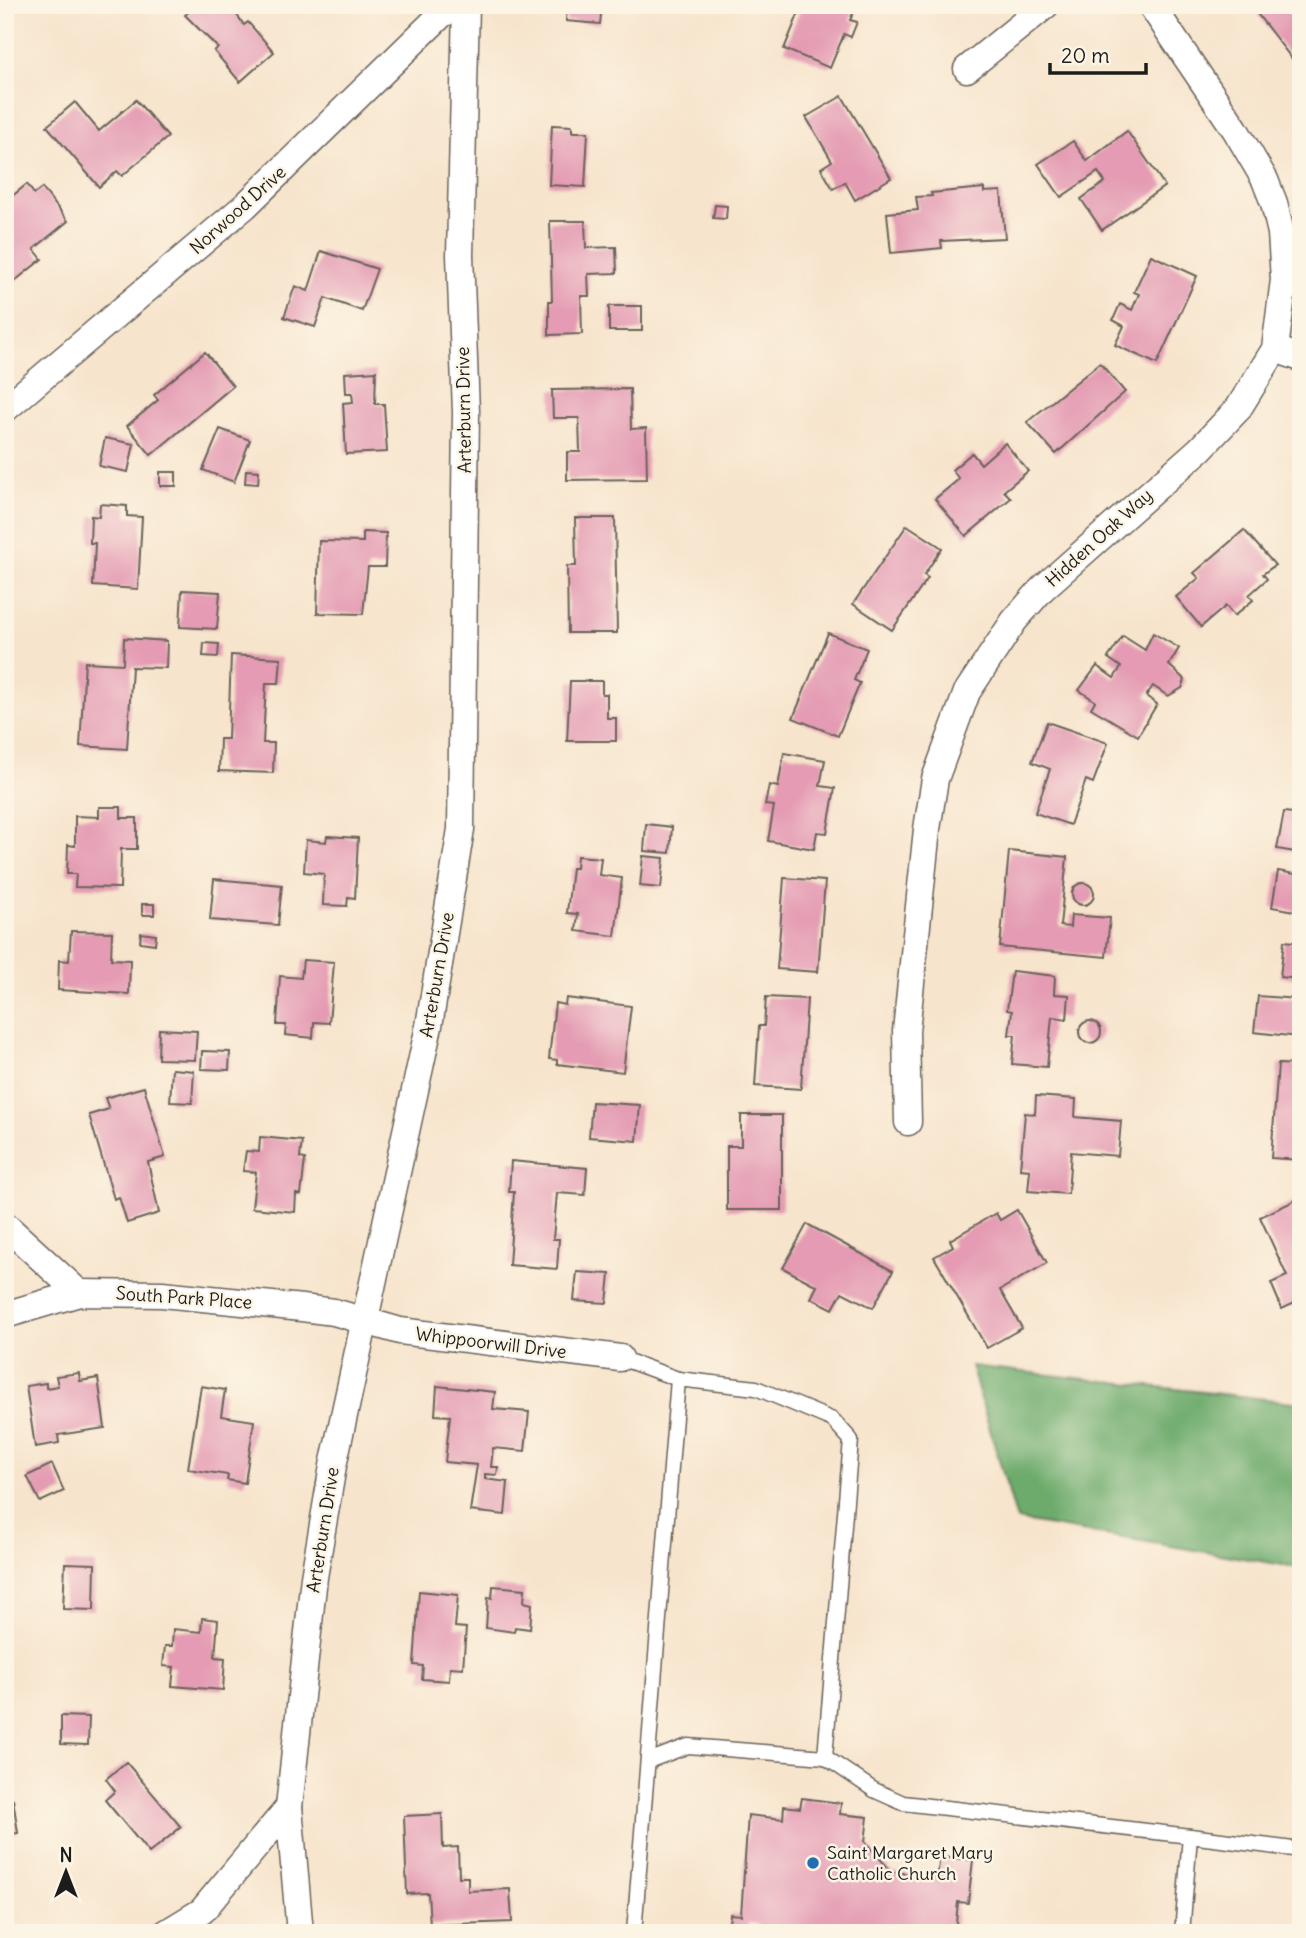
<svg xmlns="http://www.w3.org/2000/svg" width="1306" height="1938" font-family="Delius,sans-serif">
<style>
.forest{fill:#6dab6c;stroke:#446444;stroke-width:2}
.building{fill:#e49bb3}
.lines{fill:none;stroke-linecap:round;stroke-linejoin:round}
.lane-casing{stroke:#69625a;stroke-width:17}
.street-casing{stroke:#69625a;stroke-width:29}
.lane{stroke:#fff;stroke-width:14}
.street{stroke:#fff;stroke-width:26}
.poi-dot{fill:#1f6fb2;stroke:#fcf5e5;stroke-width:2.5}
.labels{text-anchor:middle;stroke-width:5;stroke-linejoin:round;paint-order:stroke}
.street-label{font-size:18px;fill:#1c1c1c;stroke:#fcf5e5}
.poi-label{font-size:18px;fill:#1c1c1c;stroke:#fcf5e5;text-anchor:start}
</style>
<rect width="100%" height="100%" fill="#fcf5e5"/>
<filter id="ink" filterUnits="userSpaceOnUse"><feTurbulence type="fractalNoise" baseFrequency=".0143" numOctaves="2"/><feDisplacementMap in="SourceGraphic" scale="14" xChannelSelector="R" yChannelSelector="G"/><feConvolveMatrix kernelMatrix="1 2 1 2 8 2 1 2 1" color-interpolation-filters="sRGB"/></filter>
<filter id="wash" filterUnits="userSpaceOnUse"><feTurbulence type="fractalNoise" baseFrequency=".00686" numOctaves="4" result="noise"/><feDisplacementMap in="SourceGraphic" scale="28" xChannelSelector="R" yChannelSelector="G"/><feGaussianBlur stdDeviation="1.57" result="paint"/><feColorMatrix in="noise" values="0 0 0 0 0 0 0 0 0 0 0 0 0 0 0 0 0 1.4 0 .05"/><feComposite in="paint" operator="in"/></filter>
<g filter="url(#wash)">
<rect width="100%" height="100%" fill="#f7e4cc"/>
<!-- forest -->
<path class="forest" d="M 971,1366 L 1301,1403 L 1301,1568 L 1017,1520 Z"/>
<g id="blocks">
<!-- building -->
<g class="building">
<path d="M 197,5 L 230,5 L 244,25 L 248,22 L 274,52 L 240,82 L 214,51 L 218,48 L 185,15 Z"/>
<path d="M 567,5 L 602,5 L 600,24 L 566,21 Z"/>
<path d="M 802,5 L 857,5 L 850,20 L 857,22 L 851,37 L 844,34 L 830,68 L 784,49 Z"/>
<path d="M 1272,5 L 1301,5 L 1301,60 L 1296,64 L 1258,15 Z"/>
<path d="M 842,96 L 891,178 L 855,200 L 845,182 L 833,189 L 821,168 L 832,161 L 806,117 Z"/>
<path d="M 136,100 L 168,137 L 122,176 L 117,171 L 99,187 L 47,126 L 75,102 L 99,131 Z"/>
<path d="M 552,125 L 572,126 L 572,132 L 588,132 L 585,187 L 549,185 Z"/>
<path d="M 1127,131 L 1165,186 L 1102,230 L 1081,199 L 1105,182 L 1098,172 L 1061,197 L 1038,164 L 1073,141 L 1087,161 Z"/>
<path d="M 27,184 L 34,194 L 42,188 L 68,221 L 34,249 L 42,259 L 11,284 L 5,277 L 5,202 Z"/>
<path d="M 984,188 L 984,192 L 1001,191 L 1005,238 L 941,241 L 942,248 L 891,253 L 887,213 L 918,210 L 916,197 L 932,196 L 931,193 Z"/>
<path d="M 715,205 L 727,206 L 726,219 L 713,218 Z"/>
<path d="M 550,221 L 585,221 L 586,248 L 616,247 L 617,273 L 588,274 L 589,296 L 581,296 L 582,334 L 549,335 L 549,301 L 552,301 Z"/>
<path d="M 321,251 L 377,269 L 362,311 L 325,298 L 315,327 L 284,317 L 295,286 L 308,291 Z"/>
<path d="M 1151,255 L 1197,276 L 1157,364 L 1115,345 L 1124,326 L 1113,320 L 1120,304 L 1132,310 L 1139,294 L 1134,292 Z"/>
<rect x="609" y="306" width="33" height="25"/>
<path d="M 205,352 L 233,386 L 151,455 L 127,426 L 158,400 L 154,395 Z"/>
<path d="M 1100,363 L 1125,392 L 1056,454 L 1027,422 Z"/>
<path d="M 376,371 L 375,404 L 384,404 L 387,452 L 346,454 L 343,403 L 353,402 L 352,393 L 346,393 L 345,373 Z"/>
<path d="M 630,389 L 631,429 L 646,428 L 647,479 L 567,480 L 567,452 L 580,452 L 579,418 L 553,418 L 552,390 Z"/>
<path d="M 220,429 L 250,440 L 234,482 L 203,470 Z"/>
<path d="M 105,438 L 134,444 L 128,472 L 99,466 Z"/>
<path d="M 1005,443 L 1028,471 L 1004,491 L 1011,498 L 966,536 L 935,499 L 959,479 L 952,470 L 972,453 L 981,464 Z"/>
<path d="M 246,470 L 259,471 L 258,484 L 245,483 Z"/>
<rect x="160" y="472" width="16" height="14"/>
<path d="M 100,504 L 127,506 L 127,516 L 142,517 L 138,589 L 93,586 L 95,543 L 90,543 L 91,516 L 99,517 Z"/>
<path d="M 575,518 L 615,518 L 617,633 L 568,633 L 567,566 L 576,566 Z"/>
<path d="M 907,525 L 942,548 L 924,575 L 928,578 L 892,630 L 853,604 Z"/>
<path d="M 1244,530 L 1275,565 L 1263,574 L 1267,579 L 1249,595 L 1253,600 L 1234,616 L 1226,606 L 1201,627 L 1176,597 L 1199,578 L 1194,573 Z"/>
<path d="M 363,532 L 386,533 L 385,567 L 368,567 L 363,614 L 317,613 L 319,541 L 363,542 Z"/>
<path d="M 182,590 L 220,592 L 217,629 L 180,627 Z"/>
<path d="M 828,633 L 867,649 L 854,680 L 860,683 L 838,736 L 793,718 Z"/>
<path d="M 1153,633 L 1179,648 L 1169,665 L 1185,680 L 1182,688 L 1168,696 L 1153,686 L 1146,696 L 1157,704 L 1138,736 L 1091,708 L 1095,701 L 1079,690 L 1097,666 L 1114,678 L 1121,667 L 1108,658 L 1123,636 L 1145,650 Z"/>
<path d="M 124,638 L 167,641 L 166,668 L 132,667 L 127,749 L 80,746 L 85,662 L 123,664 Z"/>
<path d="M 204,643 L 219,644 L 218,657 L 203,656 Z"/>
<path d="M 231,655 L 281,658 L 279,683 L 266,683 L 263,743 L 274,743 L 273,773 L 219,771 L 220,739 L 228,739 Z"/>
<path d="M 570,681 L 602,681 L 602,694 L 607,694 L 607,718 L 616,718 L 616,741 L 567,741 Z"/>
<path d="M 1047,722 L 1108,743 L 1093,783 L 1086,780 L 1070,825 L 1035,813 L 1050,769 L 1032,762 Z"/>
<path d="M 784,753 L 825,760 L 820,786 L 835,788 L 827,833 L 817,832 L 814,849 L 768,841 L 774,806 L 765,805 L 769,785 L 778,787 Z"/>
<path d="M 99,807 L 121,807 L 121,818 L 137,818 L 137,849 L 121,849 L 120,888 L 75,887 L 76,874 L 67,874 L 68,845 L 75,846 L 75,816 L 99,817 Z"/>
<path d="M 1284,812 L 1301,814 L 1301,853 L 1277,849 Z"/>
<path d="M 646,824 L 672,827 L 670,853 L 644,851 Z"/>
<path d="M 327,836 L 358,838 L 355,898 L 348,897 L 347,906 L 323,905 L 324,874 L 304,872 L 306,840 L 326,842 Z"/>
<path d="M 1009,851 L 1067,857 L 1060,926 L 1070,927 L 1071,915 L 1110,918 L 1106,957 L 1000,947 Z"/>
<path d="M 577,856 L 601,858 L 599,875 L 622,878 L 615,936 L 576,931 L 578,914 L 567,913 L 572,868 L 576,868 Z"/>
<path d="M 643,856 L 664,858 L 661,888 L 640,886 Z"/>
<path d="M 1278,871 L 1301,875 L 1301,912 L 1272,907 Z"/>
<path d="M 784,878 L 825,881 L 818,972 L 777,969 Z"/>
<path d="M 214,879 L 282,885 L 278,925 L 210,920 Z"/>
<circle cx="1083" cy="894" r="11"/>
<rect x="142" y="904" width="12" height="11"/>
<path d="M 71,931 L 112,932 L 111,959 L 130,960 L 129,994 L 58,990 L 59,960 L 69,961 Z"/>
<path d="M 141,933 L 156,935 L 155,944 L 140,942 Z"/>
<path d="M 1284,941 L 1301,943 L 1299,1037 L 1254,1032 L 1258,996 L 1297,999 L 1299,979 L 1280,977 Z"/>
<path d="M 303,960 L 334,962 L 329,1023 L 314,1022 L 313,1038 L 285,1035 L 286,1025 L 277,1025 L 280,976 L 301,978 Z"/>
<path d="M 1012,971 L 1055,976 L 1054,994 L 1069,995 L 1067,1019 L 1052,1017 L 1047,1067 L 1012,1064 L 1015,1035 L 1009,1035 L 1012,1011 L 1007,1010 Z"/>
<path d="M 766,997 L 807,999 L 801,1089 L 755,1086 L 759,1026 L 764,1026 Z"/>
<path d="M 566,998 L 631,1006 L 623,1072 L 557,1064 L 557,1060 L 549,1059 L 555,1003 L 565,1005 Z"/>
<circle cx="1090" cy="1032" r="11"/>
<path d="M 159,1029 L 197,1031 L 195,1060 L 158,1059 Z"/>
<path d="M 202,1051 L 230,1052 L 229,1070 L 201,1069 Z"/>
<path d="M 1278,1064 L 1301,1065 L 1301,1160 L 1271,1158 Z"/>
<path d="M 172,1069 L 194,1071 L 192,1103 L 170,1102 Z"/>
<path d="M 144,1087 L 165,1157 L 148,1162 L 159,1213 L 127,1223 L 119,1197 L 114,1199 L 89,1115 L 109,1109 L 105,1098 Z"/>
<path d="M 1036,1096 L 1076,1099 L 1075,1117 L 1121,1121 L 1118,1156 L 1071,1152 L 1068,1194 L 1028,1191 L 1030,1170 L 1020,1169 L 1025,1113 L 1035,1114 Z"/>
<path d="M 592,1102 L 640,1105 L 637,1141 L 589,1137 Z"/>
<path d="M 741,1115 L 782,1115 L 782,1210 L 727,1210 L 727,1146 L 741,1146 Z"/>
<path d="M 260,1137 L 302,1141 L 300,1158 L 305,1159 L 301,1195 L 296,1194 L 295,1212 L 252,1208 L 256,1172 L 243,1171 L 246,1151 L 259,1152 Z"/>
<path d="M 511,1161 L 587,1168 L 585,1195 L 557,1193 L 553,1239 L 559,1239 L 557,1269 L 509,1265 L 514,1192 L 509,1192 Z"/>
<path d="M 1296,1200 L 1301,1211 L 1301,1300 L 1282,1309 L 1271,1283 L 1287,1276 L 1260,1217 Z"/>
<path d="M 1017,1210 L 1047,1263 L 1000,1290 L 1022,1328 L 987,1348 L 934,1257 L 953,1246 L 950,1240 L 996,1213 L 1000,1220 Z"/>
<path d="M 807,1224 L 893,1271 L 873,1308 L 842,1292 L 833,1309 L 811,1298 L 817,1286 L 783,1268 Z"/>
<path d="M 577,1272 L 610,1274 L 607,1303 L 574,1301 Z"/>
<path d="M 79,1373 L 80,1381 L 98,1378 L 105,1428 L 58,1435 L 59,1443 L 35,1447 L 26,1386 L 46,1383 L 46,1388 L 58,1386 L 56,1376 Z"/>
<path d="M 201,1386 L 225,1390 L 221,1416 L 254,1421 L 245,1483 L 227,1480 L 228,1475 L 188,1469 Z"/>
<path d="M 437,1386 L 495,1392 L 493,1409 L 529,1412 L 525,1451 L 493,1448 L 491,1467 L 498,1467 L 497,1475 L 485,1474 L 485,1479 L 508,1482 L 505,1515 L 470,1511 L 477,1465 L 445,1462 L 450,1416 L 435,1415 Z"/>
<path d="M 52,1464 L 64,1491 L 40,1502 L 27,1476 Z"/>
<path d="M 65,1563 L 95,1564 L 94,1610 L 63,1609 Z"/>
<path d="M 493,1586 L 525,1589 L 524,1602 L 532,1604 L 530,1629 L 515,1627 L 514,1632 L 486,1628 L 488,1597 L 492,1598 Z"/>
<path d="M 419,1591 L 458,1595 L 455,1627 L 466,1628 L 463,1668 L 450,1667 L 449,1681 L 422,1679 L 423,1666 L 414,1665 Z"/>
<path d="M 202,1618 L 218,1620 L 215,1657 L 225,1658 L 223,1690 L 172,1686 L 174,1667 L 163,1666 L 165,1646 L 172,1646 L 173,1629 L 201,1632 Z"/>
<path d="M 61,1716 L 89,1717 L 88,1745 L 61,1744 Z"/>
<path d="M 126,1762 L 181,1827 L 149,1853 L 105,1800 L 115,1791 L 106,1779 Z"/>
<path d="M 802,1798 L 841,1803 L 840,1814 L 868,1817 L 865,1842 L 892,1872 L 937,1877 L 940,1857 L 973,1860 L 968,1903 L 958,1902 L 955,1933 L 758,1933 L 759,1924 L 748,1923 L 747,1933 L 728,1933 L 730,1914 L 741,1915 L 748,1815 L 783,1819 L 784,1806 L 800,1808 Z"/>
<path d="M 13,1799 L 18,1833 L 5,1835 L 5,1801 Z"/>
<path d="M 442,1814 L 443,1848 L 458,1847 L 459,1877 L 468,1877 L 468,1891 L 510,1889 L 512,1922 L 430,1925 L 428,1893 L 407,1894 L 404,1816 Z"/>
</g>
</g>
</g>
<g filter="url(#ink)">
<use href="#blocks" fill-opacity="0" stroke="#69625a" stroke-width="2"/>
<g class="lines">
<defs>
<g id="lane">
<path d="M 620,1358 L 678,1379"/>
<path d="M 648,1761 L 688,1746 L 825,1757"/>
<path d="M 634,1933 L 678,1379 L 756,1388 L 833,1420 L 851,1440 L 825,1757 L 874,1790 L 903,1803 L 1190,1836"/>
<path d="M 1182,1933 L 1190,1836 L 1301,1850"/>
</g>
<g id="street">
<path d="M 967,69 L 1046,5"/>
<path d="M 1275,349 L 1301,358"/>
<path d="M 5,409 L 245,206 L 442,14 L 463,5"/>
<path d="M 908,1122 L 906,1031 L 927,829 L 935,779 L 967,692 L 1014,621 L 1042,589 L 1200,449 L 1238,409 L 1275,349 L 1284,280 L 1281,233 L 1274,203 L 1265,180 L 1235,129 L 1151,5"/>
<path d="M 5,1225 L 79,1293"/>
<path d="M 5,1315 L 79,1293 L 162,1294 L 302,1308 L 334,1312 L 400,1331 L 620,1358"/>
<path d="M 166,1933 L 202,1911 L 289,1807"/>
<path d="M 300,1933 L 289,1807 L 314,1577 L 333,1466 L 429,1026 L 461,829 L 466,412 L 460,255 L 466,5"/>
</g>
</defs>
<!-- lane casing -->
<use href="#lane" class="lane-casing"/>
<!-- street casing -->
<use href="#street" class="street-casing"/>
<!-- lane -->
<use href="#lane" class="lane"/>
<!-- street -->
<use href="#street" class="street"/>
</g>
</g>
<!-- markers -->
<circle class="poi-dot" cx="813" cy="1863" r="7"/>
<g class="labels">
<!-- street labels -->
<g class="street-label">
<text transform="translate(238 210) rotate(-42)" y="6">Norwood Drive</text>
<text transform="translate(464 410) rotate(-91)" y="6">Arterburn Drive</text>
<text transform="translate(1099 538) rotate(-42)" y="6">Hidden Oak Way</text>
<text transform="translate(437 975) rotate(-80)" y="6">Arterburn Drive</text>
<text transform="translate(184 1298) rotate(4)" y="6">South Park Place</text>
<text transform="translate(491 1343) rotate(7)" y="6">Whippoorwill Drive</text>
<text transform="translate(323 1530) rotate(-81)" y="6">Arterburn Drive</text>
</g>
<!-- poi labels -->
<g class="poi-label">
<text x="827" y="1859">Saint Margaret Mary<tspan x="827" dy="21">Catholic Church</tspan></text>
</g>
</g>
<!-- margin -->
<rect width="1306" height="1938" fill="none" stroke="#fcf5e5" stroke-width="28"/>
<!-- north arrow -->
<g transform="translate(66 1872)" stroke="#fcf5e5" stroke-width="5" paint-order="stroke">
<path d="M0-5L12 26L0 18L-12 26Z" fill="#1c1c1c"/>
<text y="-10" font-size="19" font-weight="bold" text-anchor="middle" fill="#1c1c1c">N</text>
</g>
<!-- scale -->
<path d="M1050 63v10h96v-10" fill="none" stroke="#1c1c1c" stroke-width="3.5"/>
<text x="1061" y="63" font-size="21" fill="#1c1c1c" stroke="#fcf5e5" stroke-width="5" paint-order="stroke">20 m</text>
</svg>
